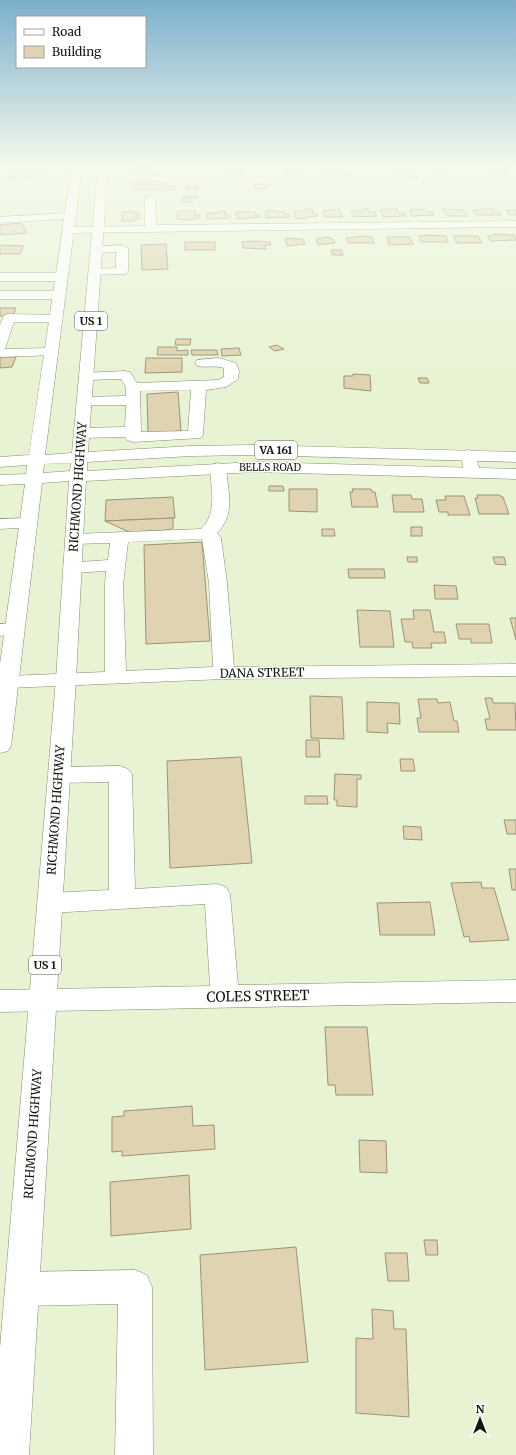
<svg xmlns="http://www.w3.org/2000/svg" width="516" height="1455" font-family="Merriweather,serif">
<style>
.building{fill:#dfd3b1;stroke:#9d9375}
.lines{fill:none;stroke-linecap:round;stroke-linejoin:round}
.minor-casing{stroke:#838e71;stroke-width:1}
.major-casing{stroke:#838e71;stroke-width:1}
.minor{fill:#fff;fill-rule:evenodd}
.major{fill:#fff;fill-rule:evenodd}
.labels{text-anchor:middle;stroke-width:3;stroke-linejoin:round;paint-order:stroke}
.far-street-label{font-size:10px;fill:#13170c;stroke:#fff}
.shield{fill:#fff;stroke:#5a5d55;stroke-width:1}
.shield-label{font-size:11px;font-weight:bold;fill:#13170c}
.street-label{font-size:12px;fill:#13170c;stroke:#fff}
.near-street-label{font-size:14px;fill:#13170c;stroke:#fff}
</style>
<rect width="100%" height="100%" fill="#e8f3d4"/>
<!-- building -->
<g class="building">
<path d="M 283,166 L 300,166 L 302,173 L 285,174 Z"/>
<path d="M 321,166 L 335,167 L 336,171 L 348,171 L 349,174 L 321,175 L 319,167 Z"/>
<path d="M 392,166 L 406,166 L 408,170 L 394,171 Z"/>
<path d="M 429,166 L 444,166 L 446,169 L 432,170 Z"/>
<path d="M 486,166 L 502,166 L 507,173 L 491,171 Z"/>
<path d="M 155,167 L 155,172 L 157,172 L 155,176 L 136,176 L 136,168 Z"/>
<path d="M 223,167 L 240,167 L 241,174 L 225,175 Z"/>
<path d="M 48,173 L 47,179 L 8,180 L 10,174 Z"/>
<path d="M 409,175 L 416,175 L 418,180 L 411,180 Z"/>
<path d="M 134,182 L 167,182 L 167,187 L 176,186 L 176,190 L 134,190 Z"/>
<path d="M 254,184 L 266,184 L 267,189 L 255,189 Z"/>
<path d="M 186,186 L 198,186 L 198,189 L 186,190 Z"/>
<rect x="182" y="196" width="15" height="2"/>
<rect x="182" y="198" width="10" height="4"/>
<path d="M 305,209 L 312,209 L 313,214 L 317,214 L 318,216 L 306,217 L 306,219 L 295,218 L 294,211 L 305,211 Z"/>
<path d="M 340,209 L 342,217 L 325,217 L 323,211 Z"/>
<path d="M 362,209 L 369,209 L 370,212 L 375,212 L 377,216 L 353,217 L 351,211 L 363,211 Z"/>
<path d="M 391,209 L 397,209 L 399,213 L 405,213 L 406,216 L 383,217 L 380,210 Z"/>
<path d="M 425,209 L 429,212 L 433,212 L 434,215 L 412,216 L 409,210 Z"/>
<path d="M 442,209 L 464,210 L 468,216 L 447,216 Z"/>
<path d="M 482,209 L 493,209 L 495,212 L 500,212 L 501,215 L 476,215 L 473,210 L 482,210 Z"/>
<path d="M 268,210 L 284,212 L 284,214 L 289,214 L 289,217 L 266,218 L 265,212 Z"/>
<path d="M 506,210 L 516,210 L 516,215 L 509,215 Z"/>
<path d="M 134,211 L 134,213 L 139,213 L 139,219 L 135,219 L 134,221 L 122,221 L 122,212 Z"/>
<path d="M 178,211 L 196,211 L 195,216 L 200,215 L 200,218 L 188,220 L 177,219 Z"/>
<path d="M 218,211 L 225,211 L 225,215 L 230,215 L 230,218 L 207,219 L 207,213 L 218,213 Z"/>
<path d="M 236,212 L 255,212 L 255,215 L 260,215 L 260,217 L 237,219 Z"/>
<path d="M 22,223 L 27,233 L 0,235 L 0,225 Z"/>
<path d="M 493,234 L 514,235 L 516,240 L 491,241 L 487,236 L 494,235 Z"/>
<path d="M 425,235 L 446,236 L 448,242 L 421,242 L 419,236 Z"/>
<path d="M 366,236 L 372,237 L 374,243 L 348,243 L 346,238 Z"/>
<path d="M 453,236 L 478,236 L 482,243 L 457,243 Z"/>
<path d="M 327,237 L 333,239 L 335,243 L 318,245 L 316,239 Z"/>
<path d="M 387,237 L 410,237 L 413,244 L 389,245 Z"/>
<path d="M 286,238 L 303,239 L 305,244 L 287,246 L 285,239 Z"/>
<path d="M 256,241 L 270,242 L 271,245 L 265,245 L 266,249 L 243,248 L 242,242 Z"/>
<rect x="185" y="242" width="30" height="8"/>
<path d="M 166,244 L 168,269 L 142,270 L 141,245 Z"/>
<path d="M 0,245 L 24,246 L 20,254 L 0,254 Z"/>
<path d="M 331,250 L 341,250 L 343,255 L 333,255 Z"/>
<path d="M 0,308 L 16,308 L 13,315 L 0,316 Z"/>
<path d="M 176,339 L 191,339 L 190,345 L 175,345 Z"/>
<path d="M 277,345 L 284,349 L 275,351 L 269,347 Z"/>
<path d="M 158,347 L 177,347 L 177,351 L 188,350 L 188,355 L 157,355 Z"/>
<path d="M 239,348 L 241,355 L 222,356 L 221,349 Z"/>
<path d="M 191,350 L 217,350 L 218,355 L 192,355 Z"/>
<path d="M 0,357 L 16,357 L 12,367 L 0,368 Z"/>
<path d="M 146,358 L 182,358 L 182,372 L 145,373 Z"/>
<path d="M 353,374 L 370,375 L 371,391 L 344,388 L 344,376 L 353,376 Z"/>
<path d="M 418,378 L 427,378 L 429,383 L 420,383 Z"/>
<path d="M 178,392 L 181,431 L 148,433 L 147,394 Z"/>
<path d="M 269,486 L 283,486 L 284,491 L 269,491 Z"/>
<path d="M 289,489 L 317,489 L 317,512 L 289,511 Z"/>
<path d="M 352,489 L 371,489 L 372,492 L 375,492 L 378,507 L 352,507 L 350,492 L 353,492 Z"/>
<path d="M 392,495 L 411,495 L 412,499 L 422,499 L 424,512 L 394,512 Z"/>
<path d="M 477,495 L 500,495 L 501,497 L 503,497 L 509,514 L 479,514 L 475,498 L 478,498 Z"/>
<path d="M 445,496 L 464,496 L 470,515 L 448,515 L 448,512 L 439,512 L 436,500 L 446,500 Z"/>
<path d="M 173,497 L 175,518 L 105,521 L 106,500 Z"/>
<path d="M 173,518 L 173,528 L 169,530 L 129,532 L 105,521 Z"/>
<rect x="411" y="527" width="11" height="9"/>
<path d="M 322,529 L 334,529 L 335,536 L 322,536 Z"/>
<path d="M 202,542 L 210,641 L 146,644 L 144,545 Z"/>
<path d="M 407,557 L 417,557 L 417,562 L 408,562 Z"/>
<path d="M 493,557 L 504,557 L 506,565 L 495,564 Z"/>
<path d="M 348,569 L 384,569 L 385,578 L 349,578 Z"/>
<path d="M 434,585 L 456,586 L 458,599 L 435,599 Z"/>
<path d="M 357,610 L 390,611 L 394,647 L 360,647 Z"/>
<path d="M 413,610 L 430,610 L 434,632 L 444,632 L 446,643 L 431,643 L 432,648 L 413,648 L 412,642 L 405,642 L 401,619 L 414,619 Z"/>
<path d="M 510,618 L 516,618 L 516,640 Z"/>
<path d="M 456,624 L 489,624 L 492,643 L 471,643 L 471,639 L 459,639 Z"/>
<path d="M 310,696 L 342,697 L 344,739 L 311,738 Z"/>
<path d="M 485,698 L 492,698 L 493,703 L 515,703 L 516,730 L 487,730 L 485,719 L 490,719 Z"/>
<path d="M 418,699 L 437,699 L 438,703 L 450,702 L 454,721 L 457,721 L 459,732 L 419,732 L 417,718 L 421,718 Z"/>
<path d="M 367,702 L 399,703 L 400,724 L 387,723 L 388,733 L 367,732 Z"/>
<path d="M 306,740 L 319,740 L 320,757 L 306,757 Z"/>
<path d="M 241,757 L 252,863 L 170,868 L 167,761 Z"/>
<path d="M 400,759 L 413,759 L 415,771 L 401,771 Z"/>
<path d="M 335,774 L 361,775 L 361,779 L 357,779 L 357,807 L 337,806 L 337,800 L 334,800 Z"/>
<path d="M 305,796 L 327,796 L 328,804 L 305,804 Z"/>
<path d="M 504,820 L 516,820 L 516,834 L 507,834 Z"/>
<path d="M 403,826 L 421,827 L 422,840 L 404,839 Z"/>
<path d="M 509,869 L 516,869 L 516,890 L 512,890 Z"/>
<path d="M 481,882 L 482,888 L 494,888 L 509,940 L 470,942 L 469,936 L 464,937 L 451,883 Z"/>
<path d="M 430,902 L 435,935 L 380,935 L 377,903 Z"/>
<path d="M 325,1027 L 367,1027 L 373,1095 L 336,1095 L 335,1085 L 328,1085 Z"/>
<path d="M 192,1106 L 193,1126 L 214,1125 L 215,1149 L 122,1156 L 122,1151 L 112,1152 L 112,1117 L 124,1116 L 124,1111 Z"/>
<path d="M 359,1140 L 386,1141 L 387,1173 L 360,1172 Z"/>
<path d="M 189,1175 L 191,1229 L 111,1236 L 110,1182 Z"/>
<path d="M 424,1240 L 437,1240 L 438,1255 L 426,1255 Z"/>
<path d="M 296,1247 L 308,1362 L 205,1370 L 200,1255 Z"/>
<path d="M 385,1253 L 407,1253 L 409,1281 L 388,1281 Z"/>
<path d="M 372,1309 L 393,1311 L 394,1329 L 406,1329 L 409,1417 L 356,1413 L 356,1338 L 373,1339 Z"/>
</g>
<g class="lines">
<defs>
<g id="minor">
<path d="M 150,196 L 155,199 L 156,225 L 516,221 L 516,227 L 68,233 L 62,230 L 68,227 L 145,226 L 145,199 Z"/>
<path d="M 69,213 L 74,216 L 73,218 L 0,223 L 0,217 Z"/>
<path d="M 122,245 L 128,248 L 128,271 L 126,274 L 90,275 L 88,272 L 90,269 L 116,268 L 116,252 L 96,252 L 90,249 L 92,247 Z"/>
<path d="M 0,273 L 62,273 L 68,277 L 62,281 L 0,281 Z"/>
<path d="M 0,291 L 59,291 L 65,295 L 59,299 L 0,299 Z"/>
<path d="M 9,314 L 61,315 L 63,318 L 56,322 L 14,322 L 5,349 L 51,348 L 56,349 L 58,352 L 56,355 L 0,357 L 0,325 L 4,315 Z"/>
<path d="M 219,358 L 236,363 L 239,371 L 238,379 L 226,387 L 206,390 L 203,435 L 201,438 L 133,442 L 127,440 L 125,437 L 81,438 L 75,436 L 73,433 L 75,430 L 81,428 L 125,427 L 126,405 L 84,405 L 79,404 L 77,401 L 79,398 L 84,397 L 126,396 L 126,387 L 121,379 L 86,380 L 81,379 L 79,376 L 81,373 L 125,371 L 130,372 L 137,383 L 218,380 L 224,377 L 224,368 C 215,365 206,368 197,366 L 195,363 L 197,360 ZM 191,390 L 188,431 L 141,432 L 140,391 Z"/>
<path d="M 469,450 L 475,452 L 480,472 L 478,475 L 472,477 L 466,475 L 464,472 L 461,455 L 463,452 Z"/>
<path d="M 218,463 L 224,465 L 226,468 C 228,492 236,514 217,533 L 221,538 L 227,583 L 234,667 L 516,664 L 516,676 L 224,679 L 8,688 L 1,687 L 0,678 L 8,676 L 105,672 L 105,585 L 106,571 L 72,573 L 65,571 L 63,567 L 65,563 L 108,560 L 110,543 L 74,544 L 68,543 L 65,539 L 68,535 L 74,534 L 201,529 C 218,512 211,490 210,468 L 212,465 ZM 202,539 L 209,583 L 213,667 L 126,671 L 123,585 L 128,542 Z"/>
<path d="M 28,518 L 34,519 L 37,523 L 34,527 L 0,529 L 0,519 Z"/>
<path d="M 14,623 L 21,625 L 24,629 L 21,633 L 0,636 L 0,624 Z"/>
<path d="M 120,766 L 128,769 L 132,774 L 135,889 L 217,884 L 226,887 L 230,894 L 238,985 L 516,980 L 516,1002 L 0,1012 L 0,990 L 210,986 L 205,904 L 50,913 L 41,910 L 37,903 L 41,896 L 50,893 L 109,890 L 109,782 L 59,783 L 51,780 L 47,775 L 51,770 L 59,767 Z"/>
<path d="M 135,1270 L 147,1275 L 152,1287 L 153,1455 L 115,1455 L 118,1304 L 22,1306 L 10,1301 L 5,1289 L 10,1277 L 22,1272 Z"/>
</g>
<path id="major" d="M 72,166 L 82,166 L 45,455 L 72,453 L 98,166 L 108,166 L 88,452 L 191,446 L 251,445 L 516,452 L 516,462 L 251,455 L 191,456 L 87,462 L 87,471 L 255,462 L 516,469 L 516,479 L 255,472 L 86,481 L 76,679 L 29,1455 L 0,1455 L 0,1348 L 56,679 L 69,481 L 42,483 L 11,746 L 8,751 L 0,753 L 0,664 L 25,484 L 0,485 L 0,475 L 26,474 L 27,465 L 0,467 L 0,457 L 29,455 ZM 71,463 L 70,471 L 43,473 L 44,464 Z"/>
</defs>
<!-- minor casing -->
<use href="#minor" class="minor-casing"/>
<!-- major casing -->
<use href="#major" class="major-casing"/>
<!-- minor -->
<use href="#minor" class="minor"/>
<!-- major -->
<use href="#major" class="major"/>
</g>
<!-- sky -->
<linearGradient id="sky" x2="0" y2="1"><stop stop-color="#7cafcc"/><stop offset="0.45" stop-color="#f5faec"/><stop offset="1" stop-color="#f5faec" stop-opacity="0"/></linearGradient>
<rect width="516" height="370" fill="url(#sky)"/>
<g class="labels">
<!-- far-street labels -->
<g class="far-street-label">
<text x="270" y="471">BELLS ROAD</text>
</g>
<!-- shield labels -->
<g class="shield">
<rect x="75" y="312" width="32" height="18" rx="3"/>
<rect x="255" y="441" width="42" height="18" rx="3"/>
<rect x="29" y="956" width="32" height="18" rx="3"/>
</g>
<g class="shield-label">
<text x="91" y="325">US 1</text>
<text x="276" y="454">VA 161</text>
<text x="45" y="969">US 1</text>
</g>
<!-- street labels -->
<g class="street-label">
<text transform="translate(78 487) rotate(-86)" y="4">RICHMOND HIGHWAY</text>
<text transform="translate(262 673) rotate(-1)" y="4">DANA STREET</text>
<text transform="translate(56 810) rotate(-86)" y="4">RICHMOND HIGHWAY</text>
<text transform="translate(33 1134) rotate(-86)" y="4">RICHMOND HIGHWAY</text>
</g>
<!-- near-street labels -->
<g class="near-street-label">
<text transform="translate(258 996) rotate(-1)" y="5">COLES STREET</text>
</g>
</g>
<!-- legend -->
<rect x="16" y="16" width="130" height="52" fill="#ffffff" stroke="#a1a29e"/>
<rect x="24" y="29" width="20" height="6" fill="#ffffff" stroke="#a1a29e"/>
<text x="52" y="36" font-size="12" fill="#13170c">Road</text>
<rect x="24" y="46" width="20" height="12" fill="#dfd3b1" stroke="#a1a29e"/>
<text x="52" y="56" font-size="12" fill="#13170c">Building</text>
<!-- north arrow -->
<g transform="translate(480 1419)" stroke="#ffffff" stroke-width="3" paint-order="stroke">
<path d="M0-3L7 15L0 10L-7 15Z" fill="#13170c"/>
<text y="-6" font-size="11" font-weight="bold" text-anchor="middle" fill="#13170c">N</text>
</g>
</svg>
